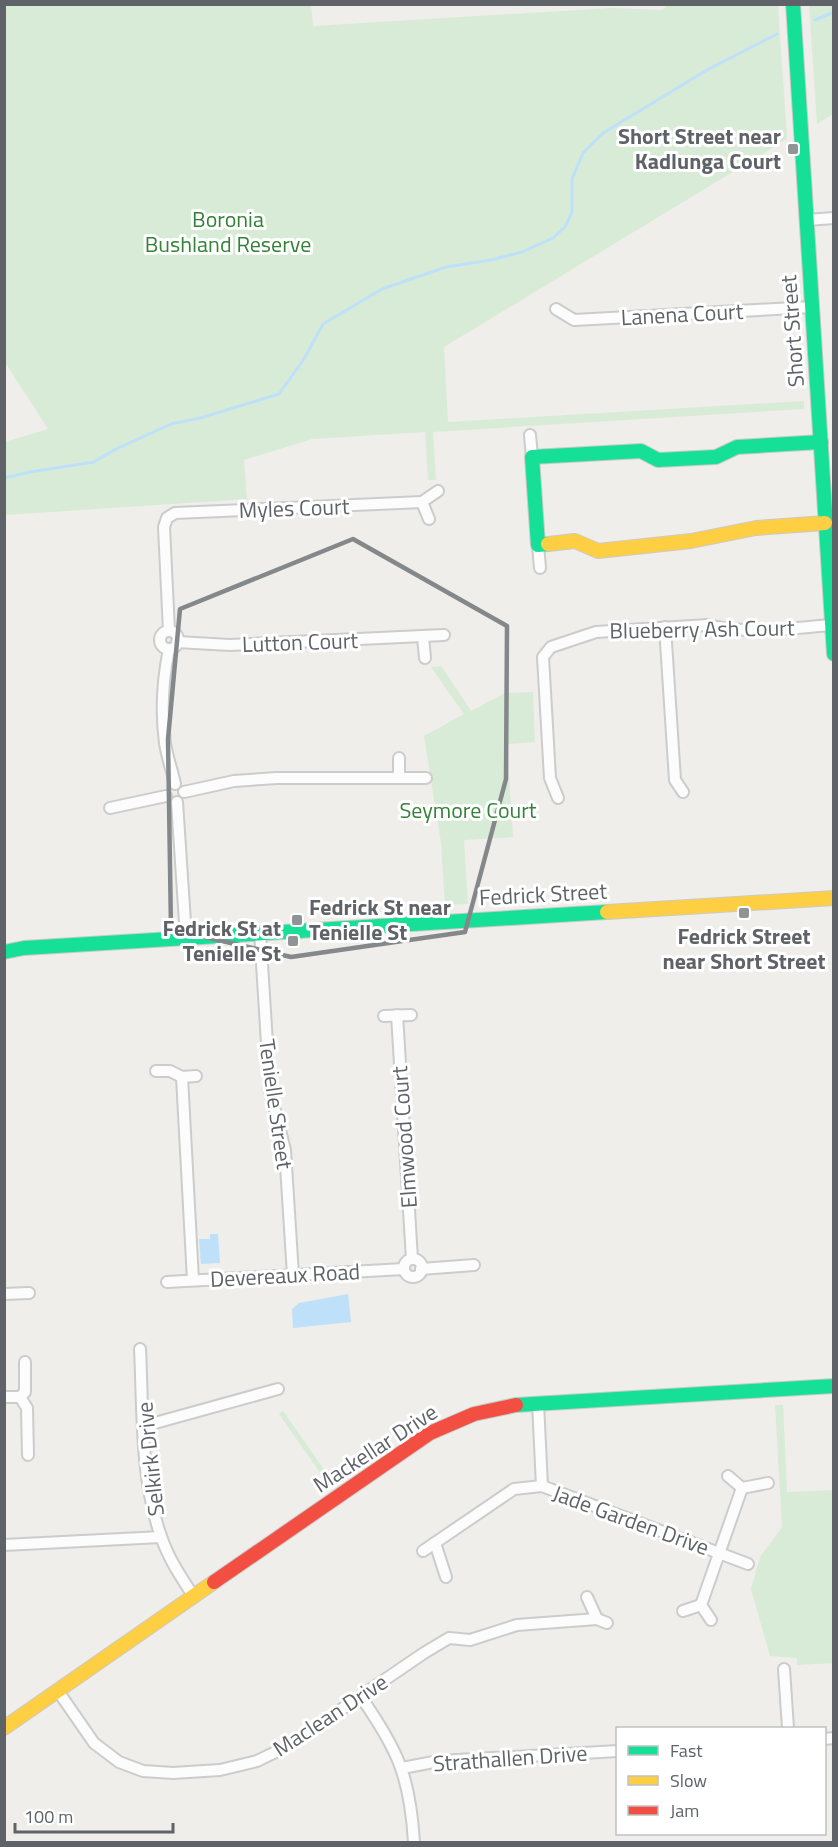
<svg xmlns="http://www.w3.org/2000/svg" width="838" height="1847" font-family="'Titillium Web',sans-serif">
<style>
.green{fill:#d8ebd6}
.water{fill:#bfe0f9}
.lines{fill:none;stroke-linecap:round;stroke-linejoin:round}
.stream{stroke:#bfe0f9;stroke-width:3}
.street-casing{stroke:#cbcccc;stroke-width:14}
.fast-casing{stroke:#cacacb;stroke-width:16}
.slow-casing{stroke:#cacacb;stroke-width:16}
.jam-casing{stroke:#cacacb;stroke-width:16}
.street{stroke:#fdfcfc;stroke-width:10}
.fast{stroke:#16e098;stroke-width:14}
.slow{stroke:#ffcf43;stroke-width:14}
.jam{stroke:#f24e42;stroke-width:14}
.marked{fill:none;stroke:#84888a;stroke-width:4.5;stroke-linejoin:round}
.poi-dot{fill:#919496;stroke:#fff;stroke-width:2}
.labels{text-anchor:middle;stroke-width:6;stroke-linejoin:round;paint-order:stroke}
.poi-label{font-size:22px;font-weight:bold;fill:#5f6368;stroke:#fff;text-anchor:end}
.park-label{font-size:22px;fill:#348238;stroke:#fff}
.street-label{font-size:22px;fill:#5f6368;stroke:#fff}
</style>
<rect width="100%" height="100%" fill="#efeeea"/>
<!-- green -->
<g class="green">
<path d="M 669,4 L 778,5 L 787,139 L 444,347 L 448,422 L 804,401 L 804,409 L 433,432 L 436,480 L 428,480 L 425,432 L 312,439 L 244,460 L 247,499 L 5,515 L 5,442 L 48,429 L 5,362 L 5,5 L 311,5 L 313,26 L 611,8 L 662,10 Z"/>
<path d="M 809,5 L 833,5 L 833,114 L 817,124 Z"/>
<path d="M 441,666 L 471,711 L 505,693 L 533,692 L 535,742 L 507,744 L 513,837 L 464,840 L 468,904 L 445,905 L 441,843 L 424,736 L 464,714 L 431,667 Z"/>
<path d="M 775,1405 L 783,1405 L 787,1492 L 833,1490 L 833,1663 L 797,1665 L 797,1658 L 770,1656 L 751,1589 L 760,1557 L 782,1527 Z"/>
<path d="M 283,1411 L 332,1481 L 328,1484 L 279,1414 Z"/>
</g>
<!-- water -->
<g class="water">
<path d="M 210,1234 L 218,1234 L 220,1263 L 201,1264 L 199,1239 L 210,1239 Z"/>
<path d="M 348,1294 L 351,1322 L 293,1328 L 292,1309 L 299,1303 Z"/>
</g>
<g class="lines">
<!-- stream -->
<g class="stream">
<path d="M 815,20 L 834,12"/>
<path d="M 4,478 L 30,472 L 94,462 L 114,450 L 171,424 L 200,418 L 279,394 L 304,359 L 323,324 L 382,289 L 446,267 L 491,260 L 522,252 L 553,238 L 565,227 L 572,212 L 572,179 L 583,153 L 603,133 L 707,70 L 777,34"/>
</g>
<defs>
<g id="street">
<path d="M 807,220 L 834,218"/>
<path d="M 556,309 L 574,320 L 812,307"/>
<path d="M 530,435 L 532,457"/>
<path d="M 429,519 L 422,502 L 438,491"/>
<path d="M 538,545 L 540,568"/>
<path d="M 665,627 L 675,780 L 683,792"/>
<path d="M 169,631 L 164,527 L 167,518 L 175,513 L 422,502"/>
<circle cx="169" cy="640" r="9"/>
<path d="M 423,637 L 425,658"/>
<path d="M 177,642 L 230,645 L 444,635"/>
<path d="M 169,649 C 163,678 161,713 165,743 C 167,757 172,770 175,784"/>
<path d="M 399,778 L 399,758"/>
<path d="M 184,792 L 234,781 L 277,778 L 426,778"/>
<path d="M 558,798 L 550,778 L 543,657 L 551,647 L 596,632 L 708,625 C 748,635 791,628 832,625"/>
<path d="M 177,802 L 186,937"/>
<path d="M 110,808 L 166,796"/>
<path d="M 260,932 L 270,1091 L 285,1150 L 293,1275"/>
<path d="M 397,1015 L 412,1259"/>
<path d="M 384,1016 L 411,1015"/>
<path d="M 156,1071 L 170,1071 L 182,1077 L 196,1076"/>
<path d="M 182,1077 L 193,1280"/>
<circle cx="413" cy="1268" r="9"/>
<path d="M 421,1269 L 474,1265"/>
<path d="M 167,1282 L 404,1269"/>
<path d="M 4,1294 L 29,1293"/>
<path d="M 140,1349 C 143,1408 140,1480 161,1536 C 168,1558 181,1577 194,1597"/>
<path d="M 4,1397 L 20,1397 L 25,1392 L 25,1362"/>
<path d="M 20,1397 L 27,1408 L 28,1455"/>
<path d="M 538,1403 L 542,1486"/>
<path d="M 144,1426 L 278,1389"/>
<path d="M 728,1476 L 742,1488 L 768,1483"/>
<path d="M 435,1543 L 446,1577"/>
<path d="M 4,1545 L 161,1537"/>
<path d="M 423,1551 L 514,1489 L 542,1486 L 748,1564"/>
<path d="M 587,1597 L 597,1619 L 607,1623"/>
<path d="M 701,1605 L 742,1488"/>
<path d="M 683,1611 L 701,1605 L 711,1620"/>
<path d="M 784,1669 L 788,1728"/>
<path d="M 58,1691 L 94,1743 L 119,1762 L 143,1771 L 173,1773 L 220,1770 L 257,1761 L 286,1747 L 424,1653 L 449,1638 L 470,1640 L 517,1625 L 597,1619"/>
<path d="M 361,1697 C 398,1750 410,1777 414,1842"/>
<path d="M 824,1739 L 834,1738"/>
<path d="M 402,1768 L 439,1761 L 618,1751"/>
</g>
<g id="fast">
<path d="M 793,4 L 834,654"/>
<path d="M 548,544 L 538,545 L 532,457 L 641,451 L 658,460 L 716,457 L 737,447 L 821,442"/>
<path d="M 4,952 L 24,948 L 607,912"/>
<path d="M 516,1405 L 834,1386"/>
</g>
<g id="slow">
<path d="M 548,544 L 575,541 L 598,551 L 691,541 L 756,528 L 825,523"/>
<path d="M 607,912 L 834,898"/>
<path d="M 4,1728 L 214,1582"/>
</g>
<path id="jam" d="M 214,1582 L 430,1433 L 474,1414 L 516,1405"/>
</defs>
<!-- street casing -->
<use href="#street" class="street-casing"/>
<!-- fast casing -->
<use href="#fast" class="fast-casing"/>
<!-- slow casing -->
<use href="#slow" class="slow-casing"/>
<!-- jam casing -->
<use href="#jam" class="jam-casing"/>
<!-- street -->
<use href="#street" class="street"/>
<!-- fast -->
<use href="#fast" class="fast"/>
<!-- slow -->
<use href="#slow" class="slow"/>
<!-- jam -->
<use href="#jam" class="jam"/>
</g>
<!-- marked area -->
<path class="marked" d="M 353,539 L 507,626 L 506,779 L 465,932 L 291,957 L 171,929 L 168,739 L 180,609 Z"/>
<!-- markers -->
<g class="poi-dot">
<rect x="787" y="143" width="12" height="12" rx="3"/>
<rect x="738" y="907" width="12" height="12" rx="3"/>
<rect x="291" y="914" width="12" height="12" rx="3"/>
<rect x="287" y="935" width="12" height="12" rx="3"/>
</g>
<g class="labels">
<!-- poi labels -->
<g class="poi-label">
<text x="781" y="144">Short Street near<tspan x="781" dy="25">Kadlunga Court</tspan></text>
<text x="309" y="915" text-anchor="start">Fedrick St near<tspan x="309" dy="25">Tenielle St</tspan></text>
<text x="281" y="936">Fedrick St at<tspan x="281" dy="25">Tenielle St</tspan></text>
<text x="744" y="944" text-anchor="middle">Fedrick Street<tspan x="744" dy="25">near Short Street</tspan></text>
</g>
<!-- park labels -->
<g class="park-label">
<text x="228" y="227">Boronia<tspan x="228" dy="25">Bushland Reserve</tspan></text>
<text x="468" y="818">Seymore Court</text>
</g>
<!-- street labels -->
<g class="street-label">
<text transform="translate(682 314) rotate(-3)" y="8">Lanena Court</text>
<text transform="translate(792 331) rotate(-94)" y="8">Short Street</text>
<text transform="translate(294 508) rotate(-2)" y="8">Myles Court</text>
<text transform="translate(702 629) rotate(-1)" y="8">Blueberry Ash Court</text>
<text transform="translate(300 642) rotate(-2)" y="8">Lutton Court</text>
<text transform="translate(543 894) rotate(-3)" y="8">Fedrick Street</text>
<text transform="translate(276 1104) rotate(82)" y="8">Tenielle Street</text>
<text transform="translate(404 1137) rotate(-94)" y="8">Elmwood Court</text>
<text transform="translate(285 1275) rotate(-3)" y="8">Devereaux Road</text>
<text transform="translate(375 1448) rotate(-33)" y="8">Mackellar Drive</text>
<text transform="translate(150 1459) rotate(-96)" y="8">Selkirk Drive</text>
<text transform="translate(631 1520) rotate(20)" y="8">Jade Garden Drive</text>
<text transform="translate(330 1715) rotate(-33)" y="8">Maclean Drive</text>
<text transform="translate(510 1758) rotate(-4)" y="8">Strathallen Drive</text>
</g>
</g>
<!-- border -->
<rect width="838" height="1847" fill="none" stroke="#5f6368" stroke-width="12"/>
<!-- legend -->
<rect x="616" y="1727" width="210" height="108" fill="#ffffff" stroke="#bfc1c3" stroke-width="1.5"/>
<rect x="628" y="1746" width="30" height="9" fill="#16e098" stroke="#bfc1c3" stroke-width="1.5"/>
<text x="670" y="1757" font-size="18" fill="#5f6368">Fast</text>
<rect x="628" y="1776" width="30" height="9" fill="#ffcf43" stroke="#bfc1c3" stroke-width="1.5"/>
<text x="670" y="1787" font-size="18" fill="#5f6368">Slow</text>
<rect x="628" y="1806" width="30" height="9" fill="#f24e42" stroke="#bfc1c3" stroke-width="1.5"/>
<text x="670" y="1817" font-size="18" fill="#5f6368">Jam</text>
<!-- scale -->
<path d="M15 1823v9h158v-9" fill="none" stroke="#5f6368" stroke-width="3"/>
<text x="24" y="1823" font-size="18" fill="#5f6368" stroke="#ffffff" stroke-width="4.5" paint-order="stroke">100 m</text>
</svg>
